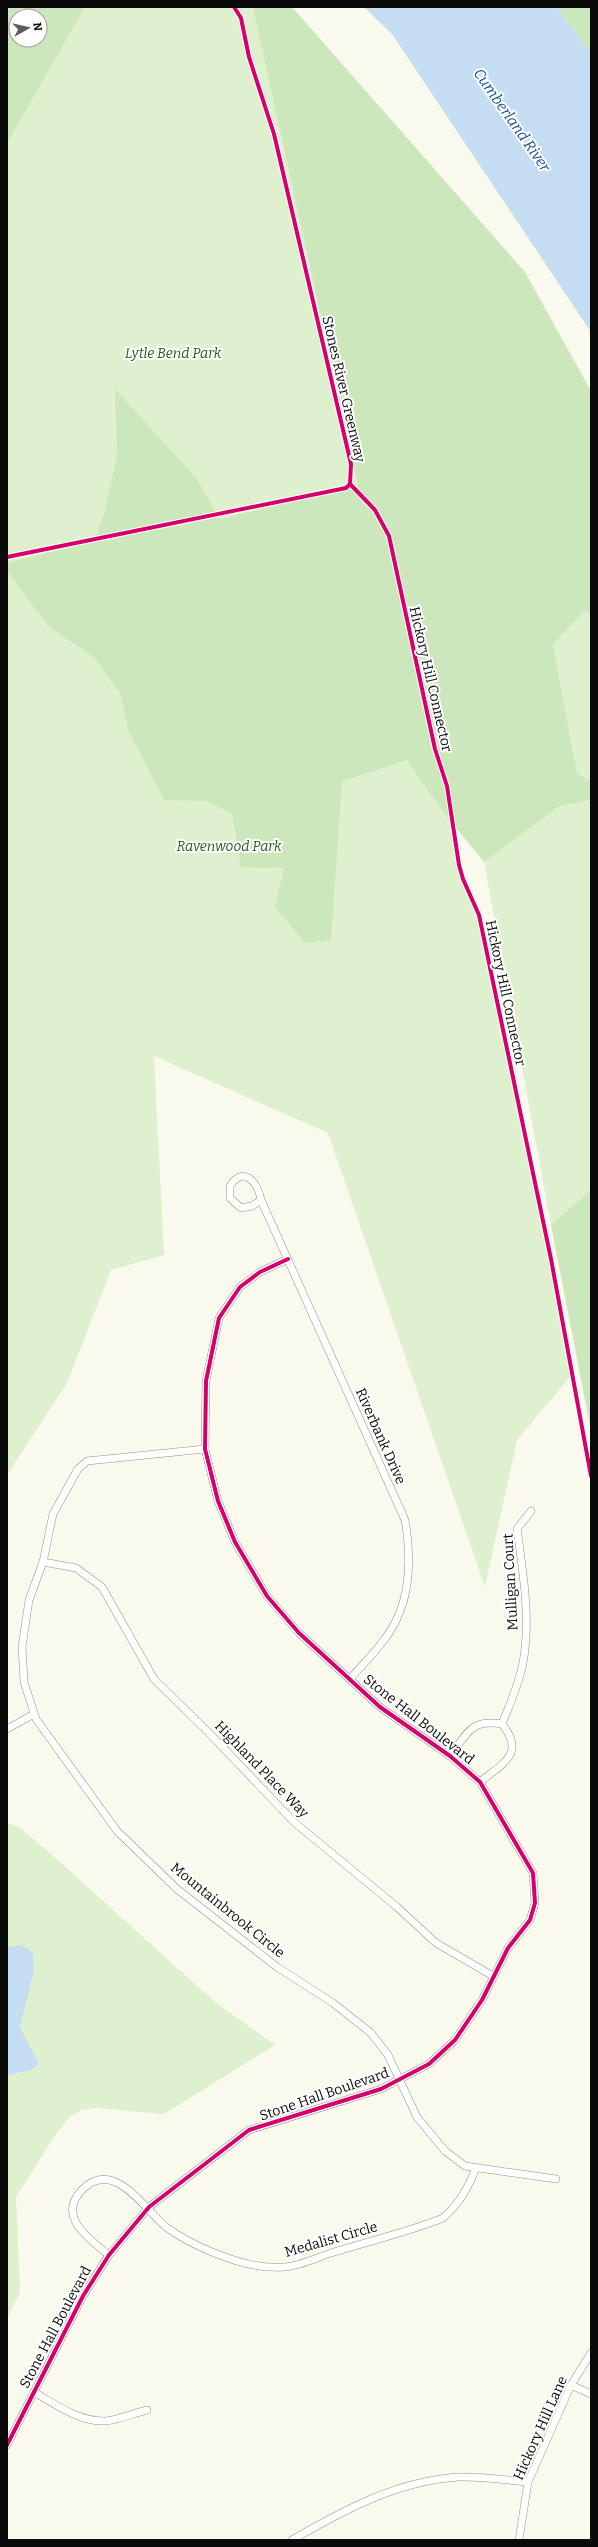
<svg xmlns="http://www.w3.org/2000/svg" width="598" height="2547" font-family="Bitter,serif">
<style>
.green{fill:#def0cd;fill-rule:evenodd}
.forest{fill:#cde7bc;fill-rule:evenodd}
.water{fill:#c4ddf3}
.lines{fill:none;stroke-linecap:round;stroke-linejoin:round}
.minor-casing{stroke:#92928c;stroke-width:8}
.minor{stroke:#fefefc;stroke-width:7}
.cycleway-casing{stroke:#fff;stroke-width:6}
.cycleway{stroke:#d6006c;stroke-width:4}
.labels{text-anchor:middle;stroke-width:4;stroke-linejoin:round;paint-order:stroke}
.park-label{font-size:14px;font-style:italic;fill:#21611c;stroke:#fff}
.street-label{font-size:14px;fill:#0a0a0a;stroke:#fff}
.water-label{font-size:15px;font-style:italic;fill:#164e9a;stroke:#fff}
</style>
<rect width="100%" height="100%" fill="#faf9ed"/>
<!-- green -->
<g class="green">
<path d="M 7,7 L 262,7 L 449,811 L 463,879 L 479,915 L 569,1358 L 570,1377 L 517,1440 L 485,1587 L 328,1133 L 154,1056 L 164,1255 L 111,1270 L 67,1383 L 7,1475 ZM 16,16 L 40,16 L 40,40 L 16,40 Z"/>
<path d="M 584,611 L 591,613 L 591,781 L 577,773 L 553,645 Z"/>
<path d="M 591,800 L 591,1190 L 551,1225 L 484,862 L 560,806 Z"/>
<path d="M 7,1823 L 19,1827 L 51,1854 L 215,2002 L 275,2045 L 164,2114 L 96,2108 L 82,2110 L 70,2117 L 55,2135 L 16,2197 L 20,2292 L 7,2318 Z"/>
</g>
<!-- forest -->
<g class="forest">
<path d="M 7,7 L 85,7 L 7,143 ZM 16,16 L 40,16 L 40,40 L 16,40 Z"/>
<path d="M 253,7 L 292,7 L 525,272 L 591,391 L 591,613 L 584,611 L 553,645 L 577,773 L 591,781 L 591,800 L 560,806 L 484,862 L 443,812 L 407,760 L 342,781 L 331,940 L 305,943 L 275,907 L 284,868 L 241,867 L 232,813 L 206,801 L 164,800 L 128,730 L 121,695 L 95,658 L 48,626 L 7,571 L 7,563 L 95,541 L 105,510 L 117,456 L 115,389 L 197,479 L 220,519 L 358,485 Z"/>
<path d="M 556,7 L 591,7 L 591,53 Z"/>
<path d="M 591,1190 L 591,1431 L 551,1225 Z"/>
</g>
<!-- water -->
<g class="water">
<path d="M 364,7 L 556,7 L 591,53 L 591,332 L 392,34 Z"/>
<path d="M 19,1945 L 29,1949 L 33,1955 L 34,1970 L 20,2027 L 39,2064 L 31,2070 L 7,2075 L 7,1947 Z"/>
</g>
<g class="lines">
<defs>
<g id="minor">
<path d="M 261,1200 L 252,1206 L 241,1208 L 230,1198 L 230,1186 C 243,1165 258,1182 261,1200 L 405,1520 C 412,1562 411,1605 384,1640 C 374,1654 361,1666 350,1679"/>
<path d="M 205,1449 L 87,1461 L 78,1469 L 53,1514 L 43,1562 L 29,1600 L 22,1647 L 24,1682 L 36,1719 L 117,1831 L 177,1889 L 277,1967 L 333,2003 L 371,2033 L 388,2055 L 417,2117 L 445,2151 L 465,2166 L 556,2179"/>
<path d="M 43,1562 L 76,1568 L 102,1587 L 154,1679 L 210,1734 L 295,1823 L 397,1907 L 436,1943 L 493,1976"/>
<path d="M 502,1724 C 510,1704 519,1684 523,1663 C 531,1619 523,1573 517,1529 L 531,1511"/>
<path d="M 7,1729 L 34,1714"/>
<path d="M 450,1756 C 468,1733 470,1719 502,1724 C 526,1754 503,1763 480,1782"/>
<path d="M 109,2255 C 90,2240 57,2217 81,2191 C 113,2156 144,2209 166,2227 C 181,2238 199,2247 217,2254 C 237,2262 262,2269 284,2267 C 300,2266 318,2257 334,2252 C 370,2241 408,2232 443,2218 C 460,2203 468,2188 476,2168"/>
<path d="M 571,2385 L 591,2394"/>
<path d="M 34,2392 C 55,2404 79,2422 105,2421 C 118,2420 134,2413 147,2410"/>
<path d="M 7,2445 L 83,2296 L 109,2255 L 149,2207 L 249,2130 L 381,2089 L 429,2064 L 455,2040 L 482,2000 L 508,1948 L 530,1920 L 535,1903 L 533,1873 L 480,1782 L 450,1756 L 380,1707 L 299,1633 L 267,1596 L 235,1542 L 218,1501 L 205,1449 L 206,1381 L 219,1318 L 240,1287 L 260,1272 L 288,1259"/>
<path d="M 292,2540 C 344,2510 397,2481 458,2477 C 481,2476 505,2480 528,2482"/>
<path d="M 519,2540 L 528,2482 L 571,2385 L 591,2353"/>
</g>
</defs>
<!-- minor casing -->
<use href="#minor" class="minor-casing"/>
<!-- minor -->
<use href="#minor" class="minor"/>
<defs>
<g id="cycleway">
<path d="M 350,484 L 375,510 L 389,536 L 435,749 L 447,786 L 459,865 L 463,879 L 479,915 L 551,1259 L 591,1476"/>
<path d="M 7,557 L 346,488 L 350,484 L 351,464 L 274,134 L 249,57 L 241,18 L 234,7"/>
<path d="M 7,2445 L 83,2296 L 109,2255 L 149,2207 L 249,2130 L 381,2089 L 429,2064 L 455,2040 L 482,2000 L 508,1948 L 530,1920 L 535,1903 L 533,1873 L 480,1782 L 450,1756 L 380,1707 L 299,1633 L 267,1596 L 235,1542 L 218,1501 L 205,1449 L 206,1381 L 219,1318 L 240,1287 L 260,1272 L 288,1259"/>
</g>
</defs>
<!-- cycleway casing -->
<use href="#cycleway" class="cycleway-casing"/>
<!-- cycleway -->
<use href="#cycleway" class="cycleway"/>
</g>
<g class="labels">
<!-- park labels -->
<g class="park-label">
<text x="173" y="358">Lytle Bend Park</text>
<text x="229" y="851">Ravenwood Park</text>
</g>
<!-- street labels -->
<g class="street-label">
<text transform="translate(344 389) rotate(77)" y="5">Stones River Greenway</text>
<text transform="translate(431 679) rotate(77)" y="5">Hickory Hill Connector</text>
<text transform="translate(506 993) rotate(78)" y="5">Hickory Hill Connector</text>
<text transform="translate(381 1436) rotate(66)" y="5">Riverbank Drive</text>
<text transform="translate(510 1582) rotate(-93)" y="5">Mulligan Court</text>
<text transform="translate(419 1719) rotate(38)" y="5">Stone Hall Boulevard</text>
<text transform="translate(262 1769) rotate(46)" y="5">Highland Place Way</text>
<text transform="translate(228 1910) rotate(39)" y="5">Mountainbrook Circle</text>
<text transform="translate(324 2094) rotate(-19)" y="5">Stone Hall Boulevard</text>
<text transform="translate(331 2239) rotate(-16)" y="5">Medalist Circle</text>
<text transform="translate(55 2327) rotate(-62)" y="5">Stone Hall Boulevard</text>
<text transform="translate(540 2428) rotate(-66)" y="5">Hickory Hill Lane</text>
</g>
<!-- water labels -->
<g class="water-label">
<text transform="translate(512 120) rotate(55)" y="5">Cumberland River</text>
</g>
</g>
<!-- border -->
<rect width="598" height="2547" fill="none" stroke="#0a0a0a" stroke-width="16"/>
<!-- north arrow -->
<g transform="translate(28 28) rotate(82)"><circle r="19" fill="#ffffff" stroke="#9d9d9d"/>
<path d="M0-3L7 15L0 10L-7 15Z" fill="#5e5e59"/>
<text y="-6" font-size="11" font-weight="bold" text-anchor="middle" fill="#0a0a0a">N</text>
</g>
</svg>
